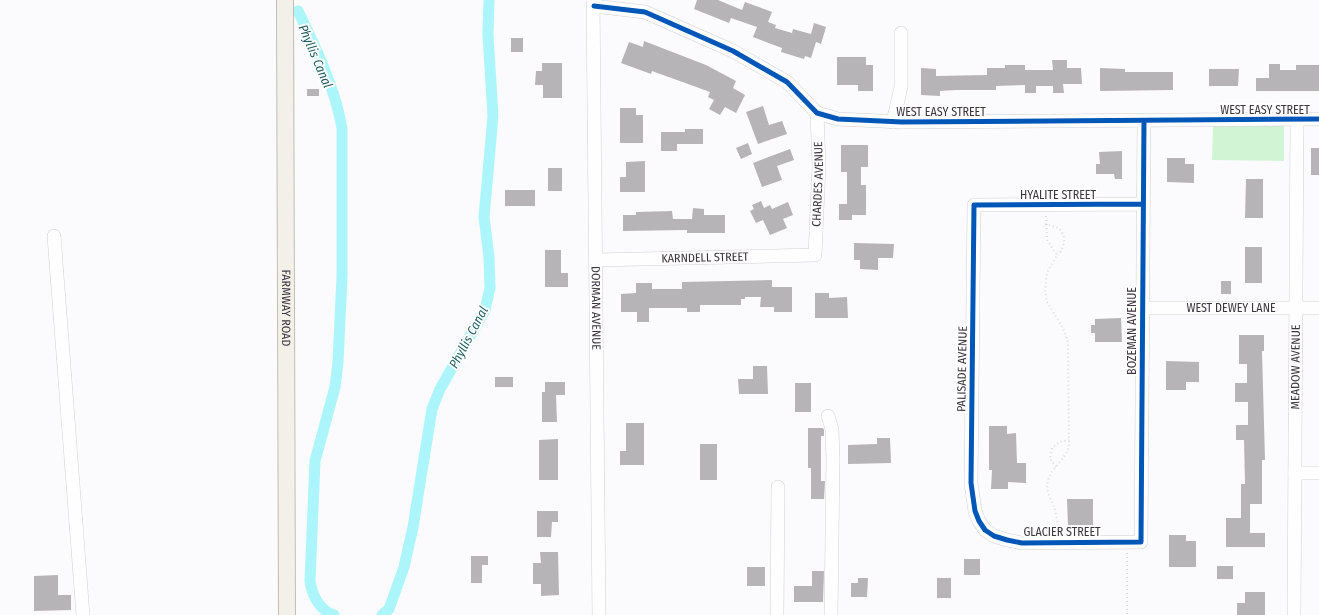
<svg xmlns="http://www.w3.org/2000/svg" width="1319" height="615" font-family="'Fira Sans Condensed',sans-serif">
<style>
.green{fill:#d1f4d5}
.lines{fill:none;stroke-linecap:round;stroke-linejoin:round}
.canal{stroke:#acf6fb;stroke-width:11}
.building{fill:#b7b4b8}
.minor-casing{stroke:#d2cfd3;stroke-width:14}
.major-casing{stroke:#c2beb2;stroke-width:18}
.path{stroke:#dcdadc;stroke-width:2;stroke-dasharray:1 3;stroke-linecap:butt}
.minor{stroke:#fefeff;stroke-width:13}
.major{stroke:#f2f0e8;stroke-width:16}
.cycleway-casing{stroke:#fff;stroke-width:8}
.cycleway{stroke:#0057b8;stroke-width:5}
.labels{text-anchor:middle;stroke-width:4;stroke-linejoin:round;paint-order:stroke}
.street-label{font-size:12px;fill:#3c363e;stroke:#fff}
.water-label{font-size:13px;font-style:italic;fill:#246064;stroke:#fff}
</style>
<rect width="100%" height="100%" fill="#fbfafc"/>
<!-- green -->
<path class="green" d="M 1213,124 L 1284,125 L 1284,161 L 1212,160 Z"/>
<g class="lines">
<!-- canal -->
<g class="canal">
<path d="M 298,11 C 316,48 335,88 342,128 L 342,276 L 338,362 L 335,387 L 315,461 L 310,581 C 312,595 319,610 334,615"/>
<path d="M 382,615 L 389,609 L 404,567 L 413,527 L 432,409 L 440,389 L 485,310 L 490,288 L 489,257 L 484,217 L 493,116 L 488,35 L 489,0"/>
</g>
</g>
<!-- building -->
<g class="building">
<path d="M 697,0 L 718,0 L 742,10 L 745,2 L 772,12 L 768,22 L 776,25 L 775,28 L 792,33 L 793,29 L 811,34 L 814,23 L 826,27 L 821,44 L 816,42 L 811,58 L 805,56 L 804,59 L 781,52 L 782,48 L 753,37 L 757,27 L 731,18 L 729,23 L 694,9 Z"/>
<rect x="511" y="38" width="12" height="14"/>
<path d="M 644,41 L 706,65 L 736,81 L 733,88 L 745,95 L 736,113 L 725,107 L 720,115 L 709,109 L 714,100 L 708,97 L 710,92 L 652,71 L 651,74 L 621,63 L 629,42 L 643,47 Z"/>
<path d="M 837,57 L 866,57 L 866,65 L 873,65 L 873,91 L 858,91 L 858,85 L 837,85 Z"/>
<path d="M 1052,60 L 1067,60 L 1067,68 L 1081,68 L 1082,84 L 1063,84 L 1064,93 L 1053,93 L 1053,86 L 1036,86 L 1036,93 L 1025,93 L 1025,85 L 996,86 L 996,90 L 956,90 L 940,91 L 940,96 L 921,95 L 921,68 L 936,69 L 936,76 L 987,75 L 987,68 L 1005,68 L 1005,65 L 1025,65 L 1025,70 L 1053,70 Z"/>
<path d="M 542,63 L 562,63 L 562,98 L 543,98 L 543,85 L 535,85 L 536,71 L 542,71 Z"/>
<path d="M 1269,64 L 1280,64 L 1280,70 L 1296,70 L 1296,65 L 1319,65 L 1319,91 L 1256,91 L 1256,78 L 1269,78 Z"/>
<path d="M 1100,68 L 1125,69 L 1125,72 L 1173,72 L 1173,90 L 1100,91 Z"/>
<path d="M 1209,69 L 1239,69 L 1238,86 L 1209,86 Z"/>
<rect x="307" y="89" width="12" height="7"/>
<path d="M 763,106 L 769,125 L 782,121 L 787,134 L 758,144 L 746,112 Z"/>
<path d="M 620,108 L 636,108 L 636,115 L 643,115 L 643,143 L 620,143 Z"/>
<path d="M 685,129 L 703,129 L 703,144 L 677,144 L 677,151 L 661,151 L 661,132 L 685,132 Z"/>
<path d="M 748,143 L 752,154 L 741,159 L 736,148 Z"/>
<path d="M 841,145 L 868,145 L 868,167 L 861,167 L 861,185 L 866,185 L 866,215 L 852,215 L 852,220 L 839,220 L 839,204 L 847,204 L 847,172 L 841,172 Z"/>
<rect x="1311" y="148" width="8" height="27"/>
<path d="M 790,149 L 794,160 L 777,166 L 782,180 L 762,187 L 753,163 Z"/>
<path d="M 1122,151 L 1122,179 L 1115,179 L 1114,174 L 1096,174 L 1096,164 L 1100,164 L 1099,152 Z"/>
<path d="M 1167,158 L 1185,158 L 1185,164 L 1194,164 L 1194,183 L 1167,182 Z"/>
<path d="M 645,161 L 645,192 L 620,192 L 620,177 L 626,177 L 626,162 Z"/>
<rect x="548" y="168" width="14" height="23"/>
<path d="M 1246,179 L 1263,179 L 1263,218 L 1245,218 Z"/>
<rect x="505" y="190" width="30" height="16"/>
<path d="M 761,201 L 764,208 L 770,205 L 772,209 L 788,202 L 793,215 L 783,219 L 787,228 L 770,235 L 763,220 L 756,223 L 750,211 L 754,209 L 752,205 Z"/>
<path d="M 693,208 L 704,209 L 704,215 L 725,215 L 725,233 L 687,233 L 687,230 L 623,231 L 623,215 L 636,215 L 636,212 L 672,211 L 673,219 L 692,219 Z"/>
<path d="M 854,243 L 894,244 L 893,258 L 878,258 L 878,270 L 860,269 L 860,260 L 854,260 Z"/>
<rect x="1245" y="247" width="17" height="36"/>
<path d="M 545,250 L 561,250 L 561,273 L 568,273 L 568,287 L 545,287 Z"/>
<path d="M 772,280 L 772,287 L 792,287 L 792,312 L 774,312 L 774,307 L 760,307 L 761,297 L 745,297 L 745,299 L 741,299 L 741,305 L 700,305 L 700,312 L 687,312 L 687,308 L 649,308 L 649,322 L 637,322 L 637,312 L 621,312 L 621,294 L 636,293 L 636,283 L 652,283 L 652,289 L 682,289 L 682,282 Z"/>
<rect x="1221" y="281" width="10" height="13"/>
<path d="M 815,293 L 829,293 L 829,298 L 847,297 L 848,318 L 815,318 Z"/>
<path d="M 1121,318 L 1122,342 L 1095,342 L 1095,333 L 1091,333 L 1091,325 L 1095,325 L 1095,319 Z"/>
<path d="M 1239,335 L 1264,335 L 1264,351 L 1262,351 L 1265,460 L 1262,460 L 1262,504 L 1250,504 L 1250,533 L 1265,533 L 1265,547 L 1226,547 L 1226,518 L 1241,518 L 1241,484 L 1245,484 L 1244,440 L 1236,440 L 1236,425 L 1248,425 L 1248,402 L 1235,402 L 1235,383 L 1247,383 L 1247,364 L 1239,364 Z"/>
<path d="M 1166,361 L 1199,362 L 1199,382 L 1186,382 L 1186,390 L 1166,390 Z"/>
<path d="M 753,366 L 767,366 L 768,394 L 739,394 L 738,379 L 753,379 Z"/>
<rect x="495" y="377" width="18" height="10"/>
<path d="M 545,382 L 565,382 L 565,395 L 556,395 L 557,422 L 542,422 L 542,392 L 545,392 Z"/>
<rect x="795" y="383" width="16" height="29"/>
<path d="M 626,423 L 644,423 L 644,465 L 620,465 L 620,451 L 626,451 Z"/>
<path d="M 989,426 L 1007,426 L 1007,434 L 1016,433 L 1017,463 L 1026,463 L 1026,483 L 1008,482 L 1008,489 L 991,489 L 992,470 L 989,470 Z"/>
<path d="M 808,428 L 823,428 L 824,430 L 824,436 L 821,436 L 821,481 L 825,481 L 824,499 L 811,499 L 811,468 L 808,468 Z"/>
<path d="M 877,438 L 890,438 L 891,463 L 848,464 L 848,445 L 877,444 Z"/>
<path d="M 558,439 L 558,480 L 539,480 L 539,440 Z"/>
<rect x="700" y="444" width="17" height="36"/>
<path d="M 1067,499 L 1093,499 L 1093,525 L 1068,526 Z"/>
<path d="M 537,511 L 558,511 L 558,522 L 552,522 L 551,537 L 537,537 Z"/>
<path d="M 1169,535 L 1186,535 L 1186,541 L 1196,541 L 1196,567 L 1169,567 Z"/>
<path d="M 540,552 L 558,552 L 559,595 L 541,596 L 541,584 L 533,584 L 533,563 L 541,563 Z"/>
<path d="M 471,556 L 488,556 L 488,565 L 482,565 L 482,583 L 471,583 Z"/>
<rect x="964" y="559" width="16" height="16"/>
<rect x="1217" y="566" width="16" height="13"/>
<rect x="747" y="567" width="18" height="19"/>
<path d="M 812,571 L 824,571 L 823,602 L 794,602 L 794,586 L 812,586 Z"/>
<path d="M 58,575 L 58,595 L 71,595 L 71,610 L 34,611 L 34,576 Z"/>
<path d="M 858,578 L 868,578 L 867,597 L 851,597 L 851,583 L 858,583 Z"/>
<rect x="937" y="578" width="14" height="20"/>
<path d="M 1245,592 L 1265,592 L 1265,615 L 1237,615 L 1237,603 L 1245,603 Z"/>
</g>
<g class="lines">
<defs>
<g id="minor">
<path id="s1" d="M 593,0 L 599,615"/>
<path d="M 594,6 L 645,12 L 733,51 L 787,82 L 817,113 L 838,119 L 902,122 L 1319,119"/>
<path d="M 893,122 L 901,87 L 901,33"/>
<path d="M 1143,204 L 974,205 L 971,483 L 975,511 L 979,521 L 985,530 L 994,536 L 1007,540 L 1022,543 L 1141,542 L 1144,121"/>
<path d="M 54,236 L 83,615"/>
<path id="s2" d="M 596,260 L 815,255 L 819,166 L 817,113"/>
<path id="s3" d="M 1143,308 L 1319,308"/>
<path d="M 828,416 L 832,429 L 833,459 L 831,615"/>
<path d="M 1295,473 L 1319,473"/>
<path d="M 777,615 L 778,487"/>
<path id="s4" d="M 1294,615 L 1297,119"/>
</g>
<g id="major">
<path id="s5" d="M 285,0 L 287,615"/>
</g>
</defs>
<!-- minor casing -->
<use href="#minor" class="minor-casing"/>
<!-- major casing -->
<use href="#major" class="major-casing"/>
<!-- path -->
<g class="path">
<path d="M 1046,216 L 1047,240 L 1057,255 L 1047,273 L 1045,290 L 1047,302 L 1064,330 L 1068,343 L 1069,447 C 1065,460 1051,468 1048,481 C 1045,491 1052,501 1055,510 C 1057,517 1058,525 1058,532"/>
<path d="M 1045,224 L 1059,228 C 1067,238 1065,246 1058,255"/>
<path d="M 1056,467 L 1050,459 L 1052,448 L 1059,442 L 1069,440"/>
<path d="M 1127,553 L 1127,615"/>
</g>
<!-- minor -->
<use href="#minor" class="minor"/>
<!-- major -->
<use href="#major" class="major"/>
<defs>
<g id="cycleway">
<path d="M 594,6 L 645,12 L 733,51 L 787,82 L 817,113 L 838,119 L 902,122 L 1319,119"/>
<path d="M 1143,204 L 974,205 L 971,483 L 975,511 L 979,521 L 985,530 L 994,536 L 1007,540 L 1022,543 L 1141,542 L 1144,121"/>
</g>
</defs>
<!-- cycleway casing -->
<use href="#cycleway" class="cycleway-casing"/>
<!-- cycleway -->
<use href="#cycleway" class="cycleway"/>
</g>
<g class="labels">
<!-- street labels -->
<g class="street-label">
<text x="1265" y="114">WEST EASY STREET</text>
<text x="941" y="116">WEST EASY STREET</text>
<text dy="4" stroke="none"><textPath href="#s2" startOffset="290">CHARDES AVENUE</textPath></text>
<text x="1058" y="199">HYALITE STREET</text>
<text dy="4" stroke="none"><textPath href="#s2" startOffset="109">KARNDELL STREET</textPath></text>
<text dy="4" stroke="none"><textPath href="#s5" startOffset="308">FARMWAY ROAD</textPath></text>
<text dy="4" stroke="none"><textPath href="#s1" startOffset="308">DORMAN AVENUE</textPath></text>
<text dy="4" stroke="none"><textPath href="#s3" startOffset="88">WEST DEWEY LANE</textPath></text>
<text transform="translate(1132 331) rotate(-90)" y="4">BOZEMAN AVENUE</text>
<text dy="4" stroke="none"><textPath href="#s4" startOffset="248">MEADOW AVENUE</textPath></text>
<text transform="translate(962 369) rotate(-89)" y="4">PALISADE AVENUE</text>
<text x="1062" y="536">GLACIER STREET</text>
</g>
<!-- water labels -->
<g class="water-label">
<text transform="translate(316 56) rotate(67)" y="5">Phyllis Canal</text>
<text transform="translate(468 337) rotate(-62)" y="5">Phyllis Canal</text>
</g>
</g>
</svg>
